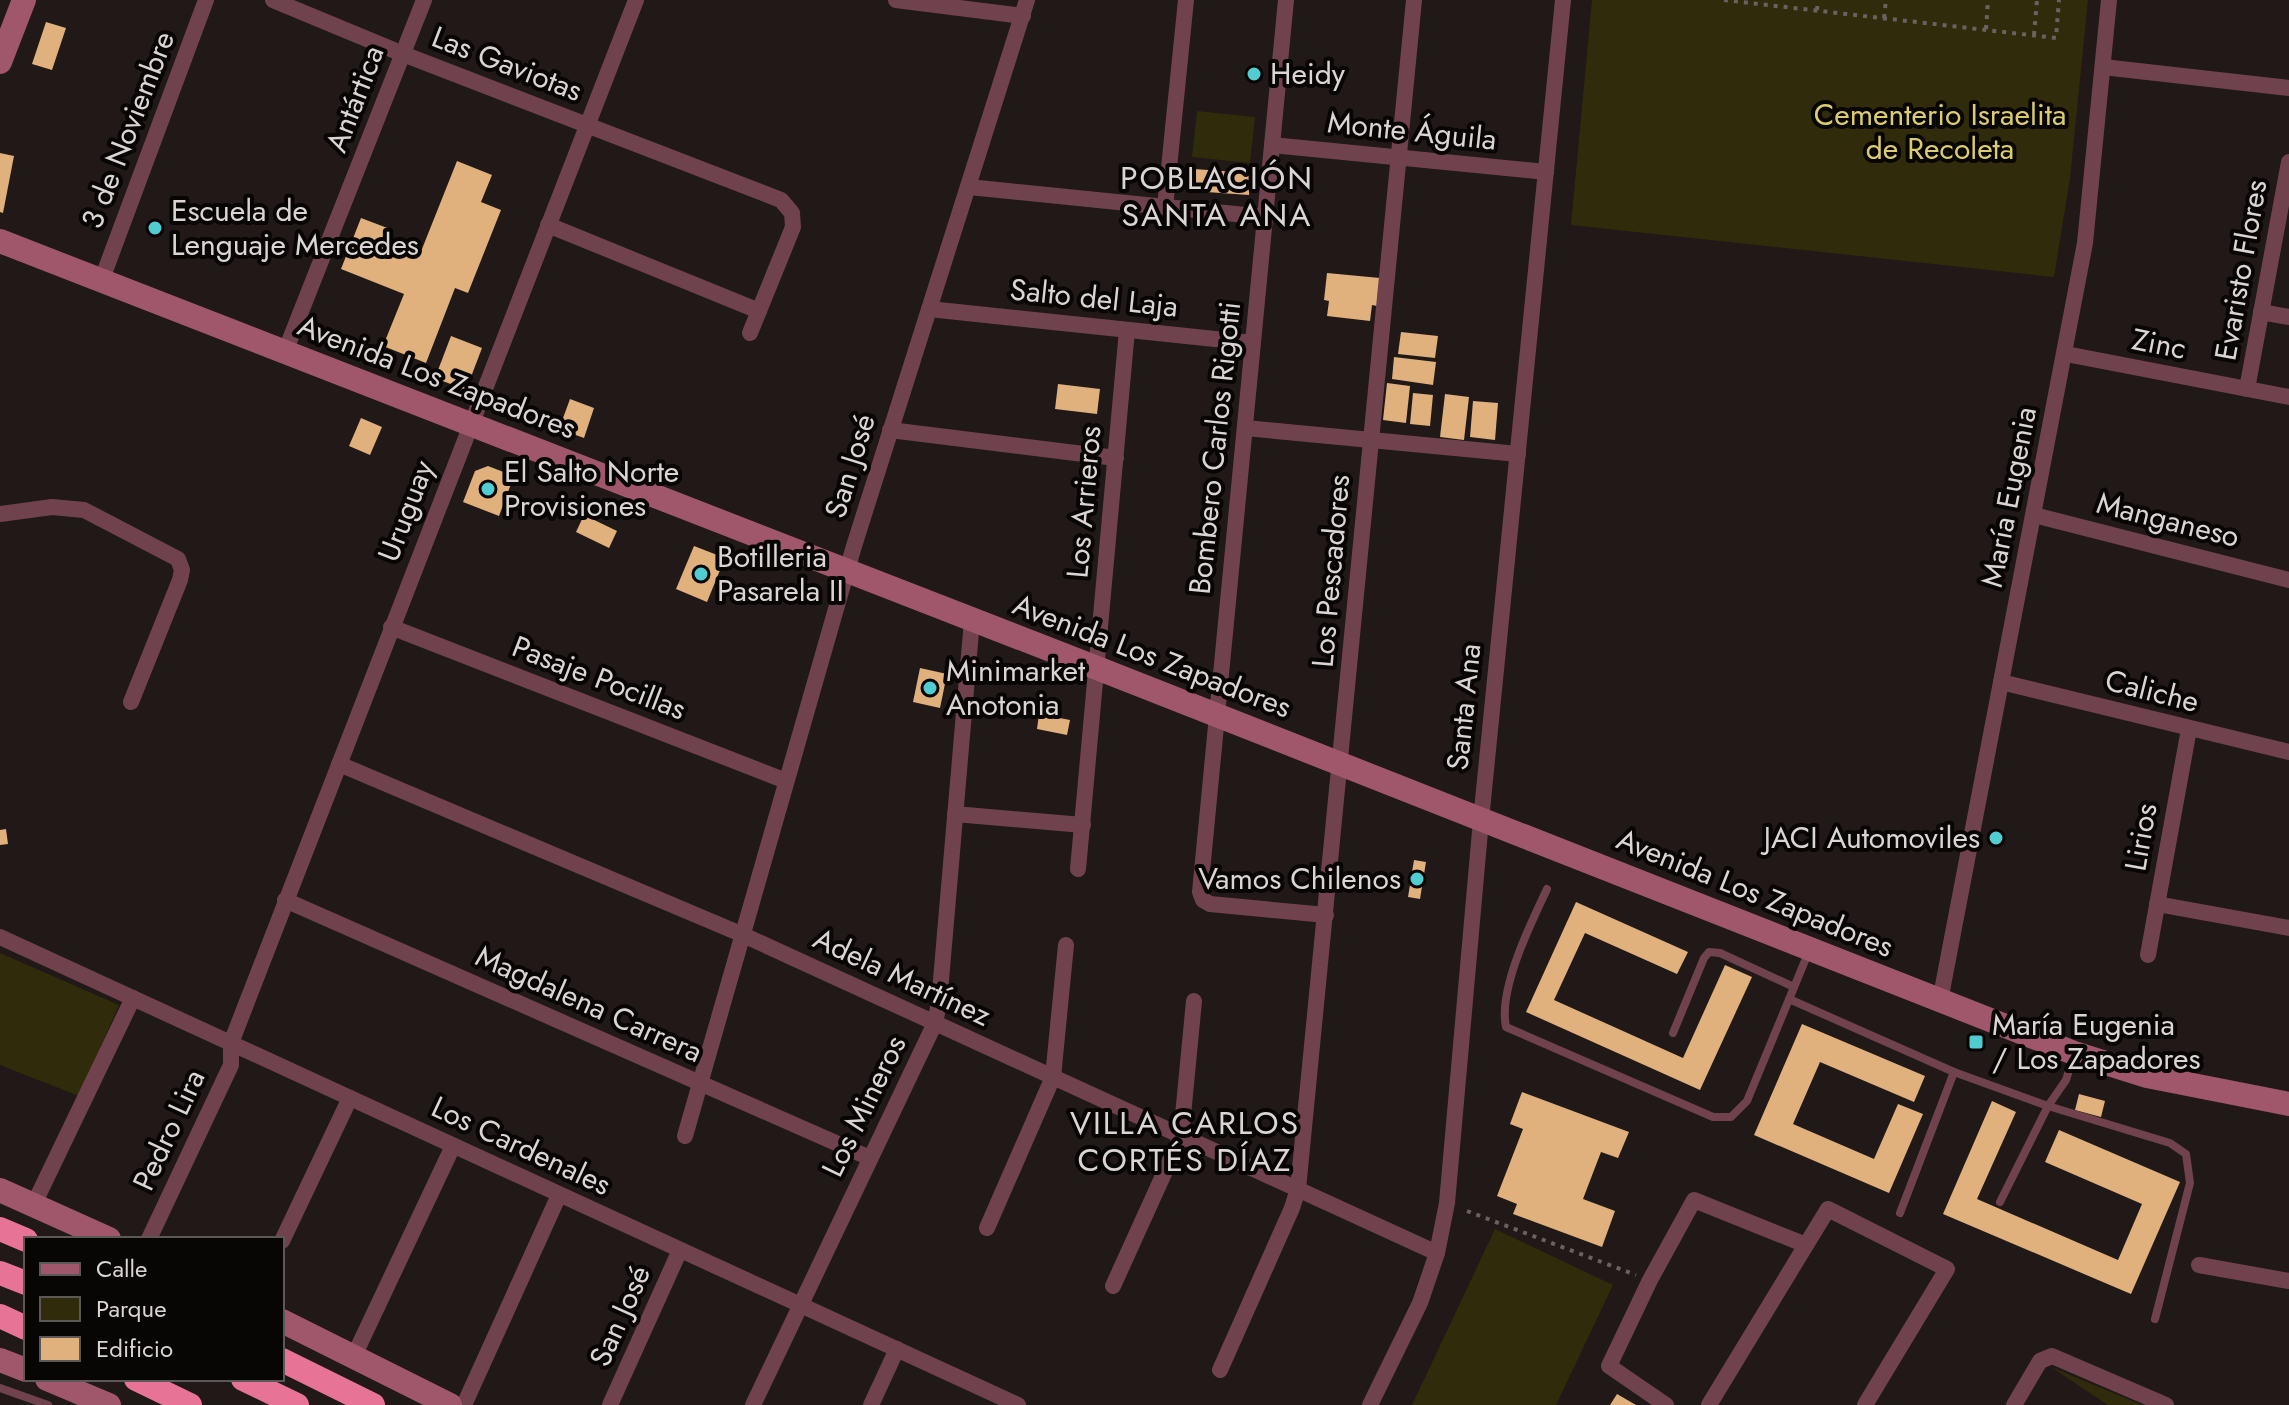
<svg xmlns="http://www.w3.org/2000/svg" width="2289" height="1405" font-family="Jost,sans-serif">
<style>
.green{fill:#302b0a}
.building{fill:#e0b07d}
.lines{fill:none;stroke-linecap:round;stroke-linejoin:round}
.path{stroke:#696261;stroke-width:4;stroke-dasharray:4 6;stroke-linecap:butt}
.lane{stroke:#70424e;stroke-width:8}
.street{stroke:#70424e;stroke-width:16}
.secondary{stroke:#a0566b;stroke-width:24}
.highway{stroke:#e77396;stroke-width:24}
.poi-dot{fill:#51ccd1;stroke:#080505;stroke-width:3}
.labels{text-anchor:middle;stroke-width:8;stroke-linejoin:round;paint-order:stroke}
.street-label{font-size:30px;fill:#dad5d4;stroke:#080505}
.poi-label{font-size:30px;fill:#dad5d4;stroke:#080505;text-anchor:start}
.park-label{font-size:30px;fill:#dbcd6f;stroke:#080505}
.neighbourhood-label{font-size:32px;letter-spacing:2px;fill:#dad5d4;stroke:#080505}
</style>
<rect width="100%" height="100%" fill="#201917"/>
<!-- green -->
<g class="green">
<path d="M 1592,0 L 2088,0 L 2070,178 L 2054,277 L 1571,225 Z"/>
<path d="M 1197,111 L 1255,117 L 1250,163 L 1192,157 Z"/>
<path d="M 0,953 L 119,1005 L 79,1096 L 0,1065 Z"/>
<path d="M 1495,1229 L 1613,1285 L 1556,1405 L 1412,1405 Z"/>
<path d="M 2051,1367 L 2142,1405 L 2108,1405 Z"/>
</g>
<!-- building -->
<g class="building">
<path d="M 46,22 L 66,28 L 52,70 L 32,64 Z"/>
<path d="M 0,153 L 14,156 L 3,213 L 0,212 Z"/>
<path d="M 457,161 L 492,175 L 481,202 L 501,210 L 468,293 L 455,288 L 426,363 L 383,346 L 404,294 L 341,269 L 361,218 L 390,229 L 385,241 L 420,254 Z"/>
<path d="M 1194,169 L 1250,173 L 1249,195 L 1192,191 Z"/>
<path d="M 1327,273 L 1380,278 L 1377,306 L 1372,305 L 1370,321 L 1327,316 L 1329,301 L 1324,300 Z"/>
<path d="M 1401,332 L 1438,336 L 1435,358 L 1398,354 Z"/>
<path d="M 451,336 L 482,348 L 466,390 L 435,378 Z"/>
<path d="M 1394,357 L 1436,362 L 1433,385 L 1392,379 Z"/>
<path d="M 1387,383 L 1410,386 L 1406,423 L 1383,420 Z"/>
<path d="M 1058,384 L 1100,389 L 1097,414 L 1055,409 Z"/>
<path d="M 1413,393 L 1433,395 L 1430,426 L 1410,424 Z"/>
<path d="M 1445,394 L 1469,397 L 1464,440 L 1440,437 Z"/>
<path d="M 570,399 L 594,408 L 584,438 L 559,429 Z"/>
<path d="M 1473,401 L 1498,403 L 1495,440 L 1470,437 Z"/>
<path d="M 361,418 L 382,427 L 370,455 L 349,446 Z"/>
<path d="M 488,466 L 514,476 L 499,516 L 463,502 L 475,471 Z"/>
<path d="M 584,515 L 617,531 L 609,548 L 576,532 Z"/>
<path d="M 694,546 L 725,558 L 707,602 L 676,589 Z"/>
<path d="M 920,668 L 947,674 L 940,708 L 913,702 Z"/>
<path d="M 1039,714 L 1070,720 L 1067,735 L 1037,729 Z"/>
<path d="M 6,829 L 8,844 L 0,845 L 0,830 Z"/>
<path d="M 1414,860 L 1426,862 L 1420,899 L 1408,897 Z"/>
<path d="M 1576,902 L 1688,952 L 1677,974 L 1585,933 L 1554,1000 L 1683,1058 L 1725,965 L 1752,977 L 1700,1090 L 1526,1012 Z"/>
<path d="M 1802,1024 L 1925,1076 L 1914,1102 L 1820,1062 L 1793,1124 L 1874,1159 L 1898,1104 L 1923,1114 L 1889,1193 L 1754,1135 Z"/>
<path d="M 1522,1092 L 1629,1132 L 1618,1158 L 1601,1152 L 1583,1199 L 1615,1211 L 1602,1247 L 1513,1214 L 1517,1204 L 1497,1196 L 1523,1129 L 1510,1124 Z"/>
<path d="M 2079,1094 L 2105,1101 L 2101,1117 L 2075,1110 Z"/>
<path d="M 1992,1101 L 2016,1112 L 1977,1199 L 2118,1260 L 2142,1204 L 2045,1162 L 2059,1130 L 2180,1182 L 2131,1294 L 1943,1214 Z"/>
<path d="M 1617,1394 L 1636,1405 L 1610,1405 Z"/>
</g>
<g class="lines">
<!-- path -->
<g class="path">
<path d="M 1724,0 L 2056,38 L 2059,0"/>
<path d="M 1817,10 L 1818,0"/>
<path d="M 1884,18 L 1886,0"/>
<path d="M 1986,29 L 1988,0"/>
<path d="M 2034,35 L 2037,0"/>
<path d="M 1467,1211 L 1636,1275"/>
</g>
<!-- lane -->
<g class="lane">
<path d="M 1547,889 C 1531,923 1498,989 1506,1027 L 1713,1117 L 1731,1117 L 1747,1101 L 1809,951"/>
<path d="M 1789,999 L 1954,1072 L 2048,1106 L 2170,1143 L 2186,1154 L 2190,1183 L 2155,1319"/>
<path d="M 1673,1033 L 1704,958 L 1709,952 L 1720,953 L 1794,987"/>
<path d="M 2000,1202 L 2048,1106 L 2066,1080 L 2073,1057"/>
<path d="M 1900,1213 L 1954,1072"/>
<path d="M 0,1388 L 48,1405"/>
</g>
<!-- street -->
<g class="street">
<path d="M 273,0 L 403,54 L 781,200 L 792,213 L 793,227 L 750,333"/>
<path d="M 896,0 L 1023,16"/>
<path d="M 1286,0 L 1200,892 L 1203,900 L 1210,904 L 1326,915"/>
<path d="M 2103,67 L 2289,88"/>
<path d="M 1272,145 L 1546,172"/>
<path d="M 969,187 L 1265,217"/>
<path d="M 1165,207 L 1186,0"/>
<path d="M 548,225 L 759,311"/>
<path d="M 102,279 L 206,0"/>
<path d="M 929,309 L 1253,343"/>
<path d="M 2261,312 L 2289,317"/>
<path d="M 285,352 L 424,0"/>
<path d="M 2066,354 L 2289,397"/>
<path d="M 2247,389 L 2289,162"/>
<path d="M 1245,428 L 1518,454"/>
<path d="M 890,430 L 1116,458"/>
<path d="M 0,514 L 52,507 L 84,510 L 178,559 L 182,570 L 180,580 L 131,702"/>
<path d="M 2034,515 L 2289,580"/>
<path d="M 391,627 L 786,781"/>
<path d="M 2001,682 L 2289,752"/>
<path d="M 339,764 L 741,934 L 1437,1253"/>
<path d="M 955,814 L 1083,825"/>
<path d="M 1078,869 L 1127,330"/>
<path d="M 285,900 L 870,1158"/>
<path d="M 2157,904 L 2289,928"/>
<path d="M 0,937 L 1018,1405"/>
<path d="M 2148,955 L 2189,729"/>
<path d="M 1940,1001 L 2085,243 L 2109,0"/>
<path d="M 685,1136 L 854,546 L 1027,0"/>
<path d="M 34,1204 L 133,998"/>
<path d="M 987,1228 L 1053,1077 L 1066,945"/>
<path d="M 149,1239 L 231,1065 L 231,1043 L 636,0"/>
<path d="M 282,1241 L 350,1098"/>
<path d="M 2199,1265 L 2289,1281"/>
<path d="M 1113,1286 L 1181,1136 L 1194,1001"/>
<path d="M 354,1356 L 453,1146"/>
<path d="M 1220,1370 L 1292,1208 L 1298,1189 L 1414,0"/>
<path d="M 464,1405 L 559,1195"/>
<path d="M 610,1405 L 680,1250"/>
<path d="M 753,1405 L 935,1023 L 939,1003 L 972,620"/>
<path d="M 871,1405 L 897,1349"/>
<path d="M 1370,1405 L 1420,1303 L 1437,1253 L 1447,1203 L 1481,820 L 1563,0"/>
<path d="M 1666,1405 L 1609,1366 L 1650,1280 L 1694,1200 L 1806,1245 L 1828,1209 L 1947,1269 L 1865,1405"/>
<path d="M 1709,1405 L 1806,1245"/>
<path d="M 2014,1405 L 2040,1361 L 2052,1356 L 2166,1405"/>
</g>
<!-- secondary -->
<g class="secondary">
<path d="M 0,62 L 24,0"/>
<path d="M 0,241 L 1097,668 L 2074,1053 L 2147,1076 L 2289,1104"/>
<path d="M 0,1190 L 109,1239"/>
<path d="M 282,1321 L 450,1405"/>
<path d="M 0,1360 L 26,1370"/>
<path d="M 47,1379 L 109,1405"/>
</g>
<!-- highway -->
<g class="highway">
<path d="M 0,1229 L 26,1240"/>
<path d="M 0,1273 L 26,1283"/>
<path d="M 0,1316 L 26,1328"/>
<path d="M 282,1360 L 373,1405"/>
<path d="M 136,1379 L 190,1405"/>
<path d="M 243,1379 L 297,1405"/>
</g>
</g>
<!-- markers -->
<g class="poi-dot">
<circle cx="1254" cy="74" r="8"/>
<circle cx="155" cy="228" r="8"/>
<circle cx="488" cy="489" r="8"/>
<circle cx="701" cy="574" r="8"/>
<circle cx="930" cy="688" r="8"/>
<circle cx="1996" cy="838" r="8"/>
<circle cx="1417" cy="879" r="8"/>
<rect x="1968" y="1034" width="16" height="16" rx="4"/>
</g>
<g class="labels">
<!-- street labels -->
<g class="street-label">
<text transform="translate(507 64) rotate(21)" y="10">Las Gaviotas</text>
<text transform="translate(355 99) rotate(-69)" y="10">Antártica</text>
<text transform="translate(128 130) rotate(-69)" y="10">3 de Noviembre</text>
<text transform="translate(1412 131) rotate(6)" y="10">Monte Águila</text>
<text transform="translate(2241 270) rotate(-80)" y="10">Evaristo Flores</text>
<text transform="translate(1094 298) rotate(6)" y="10">Salto del Laja</text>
<text transform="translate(2159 344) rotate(11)" y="10">Zinc</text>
<text transform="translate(437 377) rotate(21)" y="10">Avenida Los Zapadores</text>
<text transform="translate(1215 448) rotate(-84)" y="10">Bombero Carlos Rigotti</text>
<text transform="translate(850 466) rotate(-73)" y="10">San José</text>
<text transform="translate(2009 497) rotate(-79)" y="10">María Eugenia</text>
<text transform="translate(1084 502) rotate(-85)" y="10">Los Arrieros</text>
<text transform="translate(406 511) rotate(-69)" y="10">Uruguay</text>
<text transform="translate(2168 520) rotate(14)" y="10">Manganeso</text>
<text transform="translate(1331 571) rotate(-85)" y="10">Los Pescadores</text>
<text transform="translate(1152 656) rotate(21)" y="10">Avenida Los Zapadores</text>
<text transform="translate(599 678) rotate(21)" y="10">Pasaje Pocillas</text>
<text transform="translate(2152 691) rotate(14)" y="10">Caliche</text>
<text transform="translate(1464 707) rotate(-84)" y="10">Santa Ana</text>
<text transform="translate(2141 837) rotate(-80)" y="10">Lirios</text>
<text transform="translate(1755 893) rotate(22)" y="10">Avenida Los Zapadores</text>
<text transform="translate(902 977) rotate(25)" y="10">Adela Martínez</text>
<text transform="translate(589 1004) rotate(24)" y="10">Magdalena Carrera</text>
<text transform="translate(864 1106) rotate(-64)" y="10">Los Mineros</text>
<text transform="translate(169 1130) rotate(-65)" y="10">Pedro Lira</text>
<text transform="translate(521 1146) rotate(25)" y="10">Los Cardenales</text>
<text transform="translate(620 1316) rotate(-66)" y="10">San José</text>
</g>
<!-- poi labels -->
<g class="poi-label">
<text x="1270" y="84">Heidy</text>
<text x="171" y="221">Escuela de<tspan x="171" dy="34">Lenguaje Mercedes</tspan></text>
<text x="504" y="482">El Salto Norte<tspan x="504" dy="34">Provisiones</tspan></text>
<text x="717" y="567">Botilleria<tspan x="717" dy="34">Pasarela II</tspan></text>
<text x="946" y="681">Minimarket<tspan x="946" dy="34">Anotonia</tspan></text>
<text x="1980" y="848" text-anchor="end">JACI Automoviles</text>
<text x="1401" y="889" text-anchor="end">Vamos Chilenos</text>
<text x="1992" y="1035">María Eugenia<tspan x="1992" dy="34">/ Los Zapadores</tspan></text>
</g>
<!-- park labels -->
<g class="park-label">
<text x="1940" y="125">Cementerio Israelita<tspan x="1940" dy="34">de Recoleta</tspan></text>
</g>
<!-- neighbourhood labels -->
<g class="neighbourhood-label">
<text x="1217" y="189">POBLACIÓN<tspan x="1217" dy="37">SANTA ANA</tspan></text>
<text x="1185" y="1134">VILLA CARLOS<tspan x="1185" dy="37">CORTÉS DÍAZ</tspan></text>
</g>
</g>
<!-- legend -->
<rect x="24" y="1237" width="260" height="144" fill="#080505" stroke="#5c5858" stroke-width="2"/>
<rect x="40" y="1263" width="40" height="12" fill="#a0566b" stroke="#5c5858" stroke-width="2"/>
<text x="96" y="1277" font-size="24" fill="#dad5d4">Calle</text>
<rect x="40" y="1297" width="40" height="24" fill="#302b0a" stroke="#5c5858" stroke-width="2"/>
<text x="96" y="1317" font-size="24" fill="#dad5d4">Parque</text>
<rect x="40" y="1337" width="40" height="24" fill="#e0b07d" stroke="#5c5858" stroke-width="2"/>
<text x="96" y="1357" font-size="24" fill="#dad5d4">Edificio</text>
</svg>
